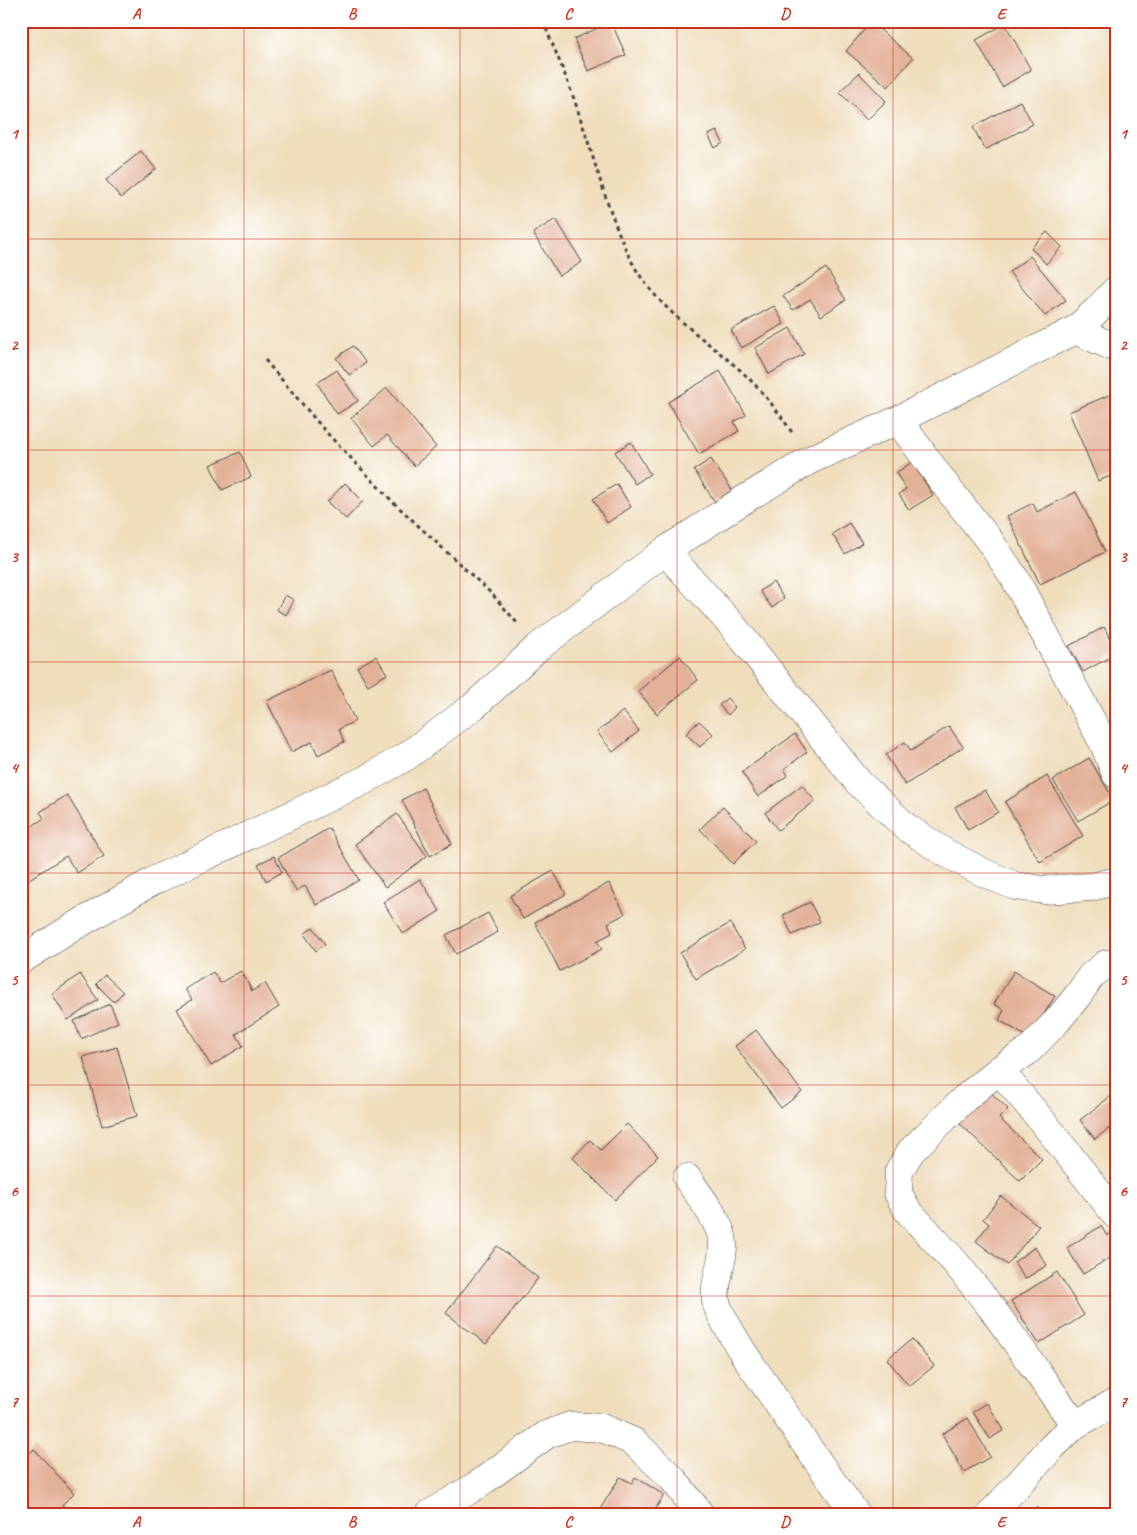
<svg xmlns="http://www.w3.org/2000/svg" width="1137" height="1535" font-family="Caveat,sans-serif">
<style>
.building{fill:#e3b098}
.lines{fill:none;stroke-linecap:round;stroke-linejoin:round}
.minor-casing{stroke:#484641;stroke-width:29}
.path{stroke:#484641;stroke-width:3;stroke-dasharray:4 4;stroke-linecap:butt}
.minor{stroke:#fff;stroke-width:28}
.grid{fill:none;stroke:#c8321e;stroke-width:1;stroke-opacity:0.55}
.neatline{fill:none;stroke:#c8321e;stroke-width:2}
.grid-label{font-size:16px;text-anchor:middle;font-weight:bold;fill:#c8321e}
</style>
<rect width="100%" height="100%" fill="#fff"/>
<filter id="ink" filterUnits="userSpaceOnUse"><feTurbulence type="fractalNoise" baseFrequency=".02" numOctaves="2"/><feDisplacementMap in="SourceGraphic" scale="10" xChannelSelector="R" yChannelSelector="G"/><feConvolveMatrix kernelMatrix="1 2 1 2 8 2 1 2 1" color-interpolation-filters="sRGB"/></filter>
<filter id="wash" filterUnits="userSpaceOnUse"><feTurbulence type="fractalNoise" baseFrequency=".0096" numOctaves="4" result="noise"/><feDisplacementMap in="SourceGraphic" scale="20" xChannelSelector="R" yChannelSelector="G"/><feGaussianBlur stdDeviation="1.12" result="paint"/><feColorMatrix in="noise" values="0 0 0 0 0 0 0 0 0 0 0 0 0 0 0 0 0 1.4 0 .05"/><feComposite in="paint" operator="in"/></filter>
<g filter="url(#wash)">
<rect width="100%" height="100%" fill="#efddbc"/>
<g id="blocks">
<!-- building -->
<g class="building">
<path d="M 611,22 L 626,55 L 588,71 L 574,39 Z"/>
<path d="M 871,22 L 913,58 L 888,87 L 846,51 Z"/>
<path d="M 1005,24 L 1031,70 L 1002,87 L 976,40 Z"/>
<path d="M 859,73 L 886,101 L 867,120 L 839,92 Z"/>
<path d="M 1020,101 L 1033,124 L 985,150 L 973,127 Z"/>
<path d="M 717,131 L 723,143 L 715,148 L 708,135 Z"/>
<path d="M 141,151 L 156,169 L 121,198 L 106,180 Z"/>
<path d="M 1116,174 L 1116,192 L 1109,189 Z"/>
<path d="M 556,219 L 582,262 L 559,276 L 533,233 Z"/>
<path d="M 1047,232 L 1062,247 L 1046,264 L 1031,248 Z"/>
<path d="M 1030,256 L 1066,300 L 1045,316 L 1009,272 Z"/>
<path d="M 826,268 L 846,300 L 821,316 L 810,299 L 793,310 L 783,296 Z"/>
<path d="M 774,306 L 784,324 L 741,348 L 731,330 Z"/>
<path d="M 790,328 L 804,354 L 769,374 L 755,348 Z"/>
<path d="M 353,346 L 366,363 L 349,375 L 336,358 Z"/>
<path d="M 337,370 L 358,401 L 337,414 L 317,383 Z"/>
<path d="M 720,371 L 746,415 L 734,422 L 739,431 L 699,454 L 668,402 Z"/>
<path d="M 387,388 L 436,447 L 414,466 L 387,435 L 374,446 L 351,418 Z"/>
<path d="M 1116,392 L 1116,458 L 1110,461 L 1115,474 L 1098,481 L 1069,412 Z"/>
<path d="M 631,442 L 650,474 L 635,484 L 615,452 Z"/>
<path d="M 240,452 L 251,477 L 222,490 L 210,465 Z"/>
<path d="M 711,459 L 732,490 L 715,502 L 694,470 Z"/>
<path d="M 912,462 L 933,495 L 909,510 L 899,494 L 906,489 L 896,473 Z"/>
<path d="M 345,483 L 363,501 L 346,519 L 327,502 Z"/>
<path d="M 617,484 L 631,507 L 607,523 L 593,499 Z"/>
<path d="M 1076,492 L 1105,552 L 1040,584 L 1007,516 L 1033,503 L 1037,512 Z"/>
<path d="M 849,523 L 862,543 L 845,554 L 832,534 Z"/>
<path d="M 773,582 L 784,599 L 772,608 L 760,591 Z"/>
<path d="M 285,595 L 294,600 L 286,615 L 277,610 Z"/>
<path d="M 1104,627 L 1116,650 L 1116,654 L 1083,672 L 1069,646 Z"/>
<path d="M 376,656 L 387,674 L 368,685 L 357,667 Z"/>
<path d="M 680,656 L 698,680 L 657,714 L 638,691 Z"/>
<path d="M 331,670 L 355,721 L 339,729 L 344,742 L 318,755 L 312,742 L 291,752 L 267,701 Z"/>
<path d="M 727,698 L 735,707 L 728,715 L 719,705 Z"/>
<path d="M 623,711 L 639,731 L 613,752 L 597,732 Z"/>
<path d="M 699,721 L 713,734 L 700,747 L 686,734 Z"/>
<path d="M 949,726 L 963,747 L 905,785 L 886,755 L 905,742 L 911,751 Z"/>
<path d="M 795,734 L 807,752 L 784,769 L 788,775 L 758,797 L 742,772 Z"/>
<path d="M 1089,758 L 1114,800 L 1078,821 L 1053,780 Z"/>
<path d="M 1047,776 L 1083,836 L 1040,862 L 1005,802 Z"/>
<path d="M 802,785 L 815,801 L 778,830 L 765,813 Z"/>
<path d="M 423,788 L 452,844 L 430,856 L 402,800 Z"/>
<path d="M 985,790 L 998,812 L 968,830 L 955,807 Z"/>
<path d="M 67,795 L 104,856 L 77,873 L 66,856 L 26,881 L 21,874 L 21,818 L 28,829 L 44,818 L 40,812 Z"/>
<path d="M 723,807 L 756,841 L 733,864 L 700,829 Z"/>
<path d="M 397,814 L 427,856 L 385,887 L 355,844 Z"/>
<path d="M 329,828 L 359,880 L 316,905 L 305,886 L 296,891 L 278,858 Z"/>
<path d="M 274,856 L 282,872 L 266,881 L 258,864 Z"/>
<path d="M 553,871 L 566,894 L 523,919 L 510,896 Z"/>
<path d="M 420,879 L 440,911 L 403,934 L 383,902 Z"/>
<path d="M 609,883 L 625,914 L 608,923 L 612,933 L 597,941 L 602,949 L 560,971 L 535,922 Z"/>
<path d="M 810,902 L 820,922 L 792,935 L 783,915 Z"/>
<path d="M 488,913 L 498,932 L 456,954 L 446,935 Z"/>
<path d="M 730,923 L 745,949 L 696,979 L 680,953 Z"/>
<path d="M 313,927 L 325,944 L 316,951 L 304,934 Z"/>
<path d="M 241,971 L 252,991 L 265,983 L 279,1007 L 236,1034 L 243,1046 L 211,1066 L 177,1009 L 192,1000 L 185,989 L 213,972 L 220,983 Z"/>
<path d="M 1014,971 L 1055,996 L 1029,1038 L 999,1020 L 1004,1010 L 994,1004 Z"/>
<path d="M 80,974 L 98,1000 L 68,1020 L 52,994 Z"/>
<path d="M 105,975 L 123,992 L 114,1002 L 96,984 Z"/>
<path d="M 110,1004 L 118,1022 L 81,1039 L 74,1021 Z"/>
<path d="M 756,1030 L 802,1092 L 781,1108 L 735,1046 Z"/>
<path d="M 117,1047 L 137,1116 L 102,1126 L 83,1057 Z"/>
<path d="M 984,1086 L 1008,1109 L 999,1118 L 1042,1159 L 1020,1181 L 954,1118 Z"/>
<path d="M 1116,1092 L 1116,1123 L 1095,1139 L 1080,1120 Z"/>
<path d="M 627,1124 L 658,1156 L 615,1200 L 573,1158 L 590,1140 L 601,1150 Z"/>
<path d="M 1001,1196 L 1039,1226 L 1007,1265 L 976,1241 L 989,1224 L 983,1219 Z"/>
<path d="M 1101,1226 L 1107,1236 L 1116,1230 L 1116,1265 L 1111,1257 L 1083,1274 L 1067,1248 Z"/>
<path d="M 497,1246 L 538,1278 L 486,1344 L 446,1313 Z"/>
<path d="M 1035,1247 L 1047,1265 L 1025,1279 L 1014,1262 Z"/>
<path d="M 1057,1272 L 1084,1315 L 1039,1344 L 1011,1301 Z"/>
<path d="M 912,1339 L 934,1366 L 909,1386 L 887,1359 Z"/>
<path d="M 987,1403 L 1004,1430 L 990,1439 L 973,1412 Z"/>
<path d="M 968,1418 L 990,1457 L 964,1472 L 942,1434 Z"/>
<path d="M 34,1449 L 74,1493 L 62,1505 L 70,1514 L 21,1514 L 21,1461 Z"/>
<path d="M 620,1477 L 632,1483 L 635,1477 L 664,1495 L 656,1508 L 664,1514 L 597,1514 Z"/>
<path d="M 1037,1507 L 1043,1514 L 1030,1514 Z"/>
</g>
</g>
</g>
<g filter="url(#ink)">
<use href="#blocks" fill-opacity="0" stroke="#484641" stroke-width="1"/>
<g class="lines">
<defs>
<g id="minor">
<path d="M 1075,330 L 1116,348"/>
<path d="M 898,420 L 949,490 L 989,540 L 1014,577 L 1104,744 L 1116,774"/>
<path d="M 665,551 L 732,625 L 859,783 L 906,827 L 944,852 L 982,872 L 1015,886 L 1044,890 L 1091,887 L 1116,881"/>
<path d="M 21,960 L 70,929 L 153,881 L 365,780 L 407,756 L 474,706 L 536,649 L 665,551 L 745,499 L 810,460 L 898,420 L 1075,330 L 1097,310 L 1116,290"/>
<path d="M 999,1070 L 1043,1122 L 1116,1215"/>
<path d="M 687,1178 C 698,1194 723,1224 723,1244 C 724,1263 710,1290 718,1308 C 732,1338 751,1365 770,1392 C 798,1434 826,1474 856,1514"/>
<path d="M 1075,1425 L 991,1307 L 955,1262 L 908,1211 L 898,1193 L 899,1171 L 911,1151 L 965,1098 L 999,1070 L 1028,1051 L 1057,1021 L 1079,994 L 1091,976 L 1106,964 L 1116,964"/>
<path d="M 430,1514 L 479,1484 L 546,1435 L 570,1426 L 602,1428 L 634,1442 L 672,1478 L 700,1514"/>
<path d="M 991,1514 L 1052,1447 L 1075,1425 L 1116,1402"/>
</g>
</defs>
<!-- minor casing -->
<use href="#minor" class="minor-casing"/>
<!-- path -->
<g class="path">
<path d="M 543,21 C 556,53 570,85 580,117 C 591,150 600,182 612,215 C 620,236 628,258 641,277 C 667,315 706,340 740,370 C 761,389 778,411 793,434"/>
<path d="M 265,360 L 326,432 L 394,503 L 493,595 L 518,624"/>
</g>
<!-- minor -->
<use href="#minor" class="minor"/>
</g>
</g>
<!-- grid -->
<path class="grid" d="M 244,21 L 244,1514M 460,21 L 460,1514M 677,21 L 677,1514M 893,21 L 893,1514M 21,239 L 1116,239M 21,450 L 1116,450M 21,662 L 1116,662M 21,873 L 1116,873M 21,1085 L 1116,1085M 21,1296 L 1116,1296"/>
<!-- margin -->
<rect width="1137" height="1535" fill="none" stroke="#fff" stroke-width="55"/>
<rect x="28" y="28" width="1082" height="1480" class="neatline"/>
<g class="grid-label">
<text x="136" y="19">A</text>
<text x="352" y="19">B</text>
<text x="568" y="19">C</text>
<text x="785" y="19">D</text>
<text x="1001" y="19">E</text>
<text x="14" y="139">1</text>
<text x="1123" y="139">1</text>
<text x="14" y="350">2</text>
<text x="1123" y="350">2</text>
<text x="14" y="562">3</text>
<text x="1123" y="562">3</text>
<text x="14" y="773">4</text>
<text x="1123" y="773">4</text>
<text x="14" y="985">5</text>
<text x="1123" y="985">5</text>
<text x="14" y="1196">6</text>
<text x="1123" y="1196">6</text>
<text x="14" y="1407">7</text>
<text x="1123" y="1407">7</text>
<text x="136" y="1527">A</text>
<text x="352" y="1527">B</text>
<text x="568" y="1527">C</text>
<text x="785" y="1527">D</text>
<text x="1001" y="1527">E</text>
</g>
</svg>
